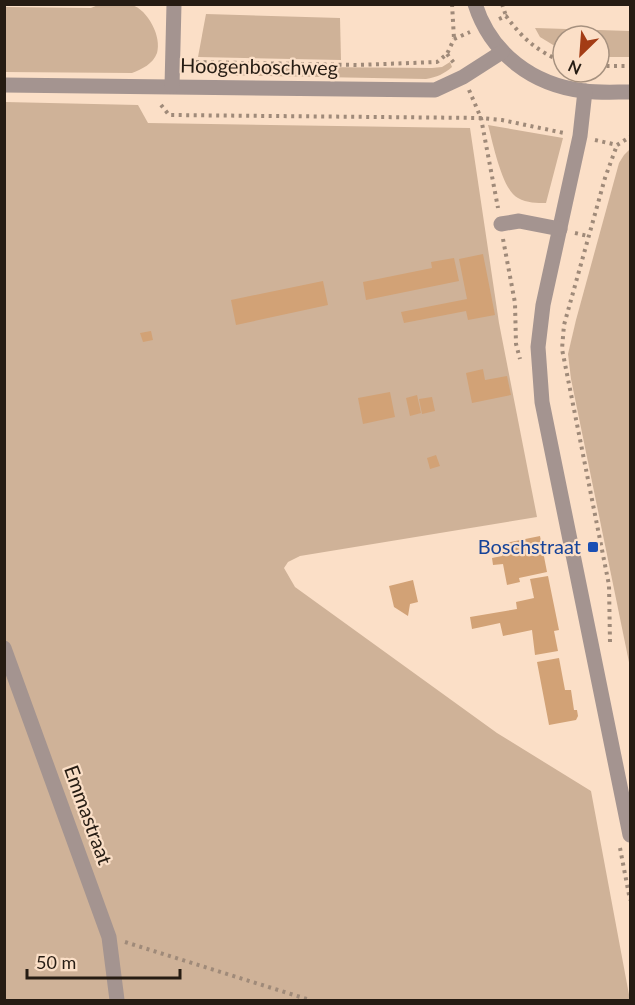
<svg xmlns="http://www.w3.org/2000/svg" width="635" height="1005" font-family="Lato,sans-serif">
<style>
.green{fill:#cfb298}
.building{fill:#d2a276}
.lines{fill:none;stroke-linecap:round;stroke-linejoin:round}
.path{stroke:#9f8a79;stroke-width:4;stroke-dasharray:3 4.5;stroke-linecap:butt}
.minor{stroke:#a49490;stroke-width:15}
.transit-dot{fill:#1a4fb4;stroke:#fbdfc7;stroke-width:2}
.labels{text-anchor:middle;stroke-width:4.5;stroke-linejoin:round;paint-order:stroke}
.street-label{font-size:20px;fill:#261c13;stroke:#fbdfc7}
.transit-label{font-size:20px;fill:#164399;stroke:#fbdfc7;text-anchor:end}
</style>
<rect width="100%" height="100%" fill="#fbdfc7"/>
<!-- green -->
<g class="green">
<path d="M 98,5 C 108,4 122,2 132,5 C 148,10 162,37 157,53 C 153,64 142,69 132,73 L 5,72 L 5,7 L 91,8 Z"/>
<path d="M 206,14 L 340,18 L 341,60 L 198,57 Z"/>
<path d="M 535,28 L 630,31 L 630,57 L 599,57 L 599,36 L 563,36 L 563,51 L 540,37 Z"/>
<path d="M 450,62 L 452,67 C 444,74 437,77 426,79 L 214,75 L 199,66 L 432,68 L 442,67 Z"/>
<path d="M 5,102 L 138,105 L 148,123 L 470,128 L 499,323 L 537,517 L 300,556 L 288,562 L 284,568 L 295,587 L 497,733 L 591,791 L 630,1000 L 5,1000 Z"/>
<path d="M 488,125 L 563,138 L 546,203 C 537,203 527,203 518,198 C 502,190 493,143 488,125 Z"/>
<path d="M 630,149 L 630,667 L 571,379 L 568,354 L 576,320 L 619,163 L 624,155 Z"/>
</g>
<!-- building -->
<g class="building">
<path d="M 483,254 L 495,315 L 468,320 L 466,311 L 404,323 L 401,312 L 467,299 L 459,259 Z"/>
<path d="M 454,258 L 459,281 L 366,300 L 363,282 L 432,268 L 431,262 Z"/>
<path d="M 323,281 L 328,305 L 236,325 L 231,300 Z"/>
<path d="M 151,331 L 153,340 L 143,342 L 140,333 Z"/>
<path d="M 483,369 L 485,380 L 507,376 L 511,395 L 472,403 L 466,373 Z"/>
<path d="M 390,392 L 395,417 L 363,424 L 358,398 Z"/>
<path d="M 417,395 L 421,413 L 410,416 L 406,398 Z"/>
<path d="M 432,397 L 435,411 L 422,414 L 419,399 Z"/>
<path d="M 436,455 L 440,466 L 430,469 L 427,458 Z"/>
<path d="M 540,536 L 547,572 L 519,578 L 520,582 L 507,585 L 503,564 L 493,565 L 492,558 L 502,556 L 501,544 Z"/>
<path d="M 548,576 L 559,630 L 554,631 L 558,651 L 535,655 L 532,630 L 503,636 L 500,623 L 472,629 L 470,617 L 517,609 L 516,602 L 534,598 L 530,579 Z"/>
<path d="M 413,580 L 418,602 L 410,604 L 408,616 L 394,607 L 389,586 Z"/>
<path d="M 559,658 L 565,690 L 571,690 L 574,710 L 577,710 L 578,716 L 576,720 L 549,725 L 537,662 Z"/>
</g>
<g class="lines">
<!-- path -->
<g class="path">
<path d="M 452,4 L 454,39"/>
<path d="M 502,4 L 506,16"/>
<path d="M 499,19 L 506,16 C 523,39 537,51 563,62"/>
<path d="M 454,39 L 470,32"/>
<path d="M 447,54 L 454,63"/>
<path d="M 191,66 L 193,62 L 357,65 L 437,62 L 447,54 L 454,39"/>
<path d="M 599,66 L 630,66"/>
<path d="M 469,90 L 481,118 L 498,208"/>
<path d="M 161,105 L 169,115 L 481,118 L 502,120 L 564,133"/>
<path d="M 595,140 L 617,145"/>
<path d="M 617,145 L 630,137"/>
<path d="M 575,233 L 588,236"/>
<path d="M 503,239 L 515,303 L 516,344 L 520,359"/>
<path d="M 610,642 L 609,585 L 562,349 L 564,325 L 605,178 L 617,145"/>
<path d="M 620,848 L 630,900"/>
<path d="M 125,942 L 310,1000"/>
</g>
<!-- minor -->
<g class="minor">
<path d="M 475,4 C 491,54 533,85 584,91 C 599,93 615,92 630,92"/>
<path d="M 4,85 L 435,90 L 463,77 L 502,52"/>
<path d="M 172,86 L 174,4"/>
<path d="M 585,91 L 580,136 L 543,305 L 538,347 L 542,402 L 630,835"/>
<path d="M 501,224 L 519,221 L 560,229"/>
<path d="M 4,648 L 109,937 L 117,1000"/>
</g>
</g>
<!-- markers -->
<rect class="transit-dot" x="587" y="541" width="12" height="12" rx="3"/>
<g class="labels">
<!-- street labels -->
<g class="street-label">
<text transform="translate(259 67) rotate(1)" y="7">Hoogenboschweg</text>
<text transform="translate(88 815) rotate(70)" y="7">Emmastraat</text>
</g>
<!-- transit labels -->
<g class="transit-label">
<text x="581" y="554">Boschstraat</text>
</g>
</g>
<!-- border -->
<rect width="635" height="1005" fill="none" stroke="#261c13" stroke-width="12"/>
<!-- north arrow -->
<g transform="translate(581 54) rotate(205)"><circle r="28" fill="#fbdfc7" stroke="#a6917f" stroke-width="1.5"/>
<path d="M0-4.5L10 22L0 15L-10 22Z" fill="#a33c15"/>
<text y="-9" font-size="16" font-weight="bold" text-anchor="middle" fill="#261c13">N</text>
</g>
<!-- scale -->
<path d="M27 969v9h153v-9" fill="none" stroke="#261c13" stroke-width="3"/>
<text x="36" y="969" font-size="18" fill="#261c13" stroke="#fbdfc7" stroke-width="4.5" paint-order="stroke">50 m</text>
</svg>
